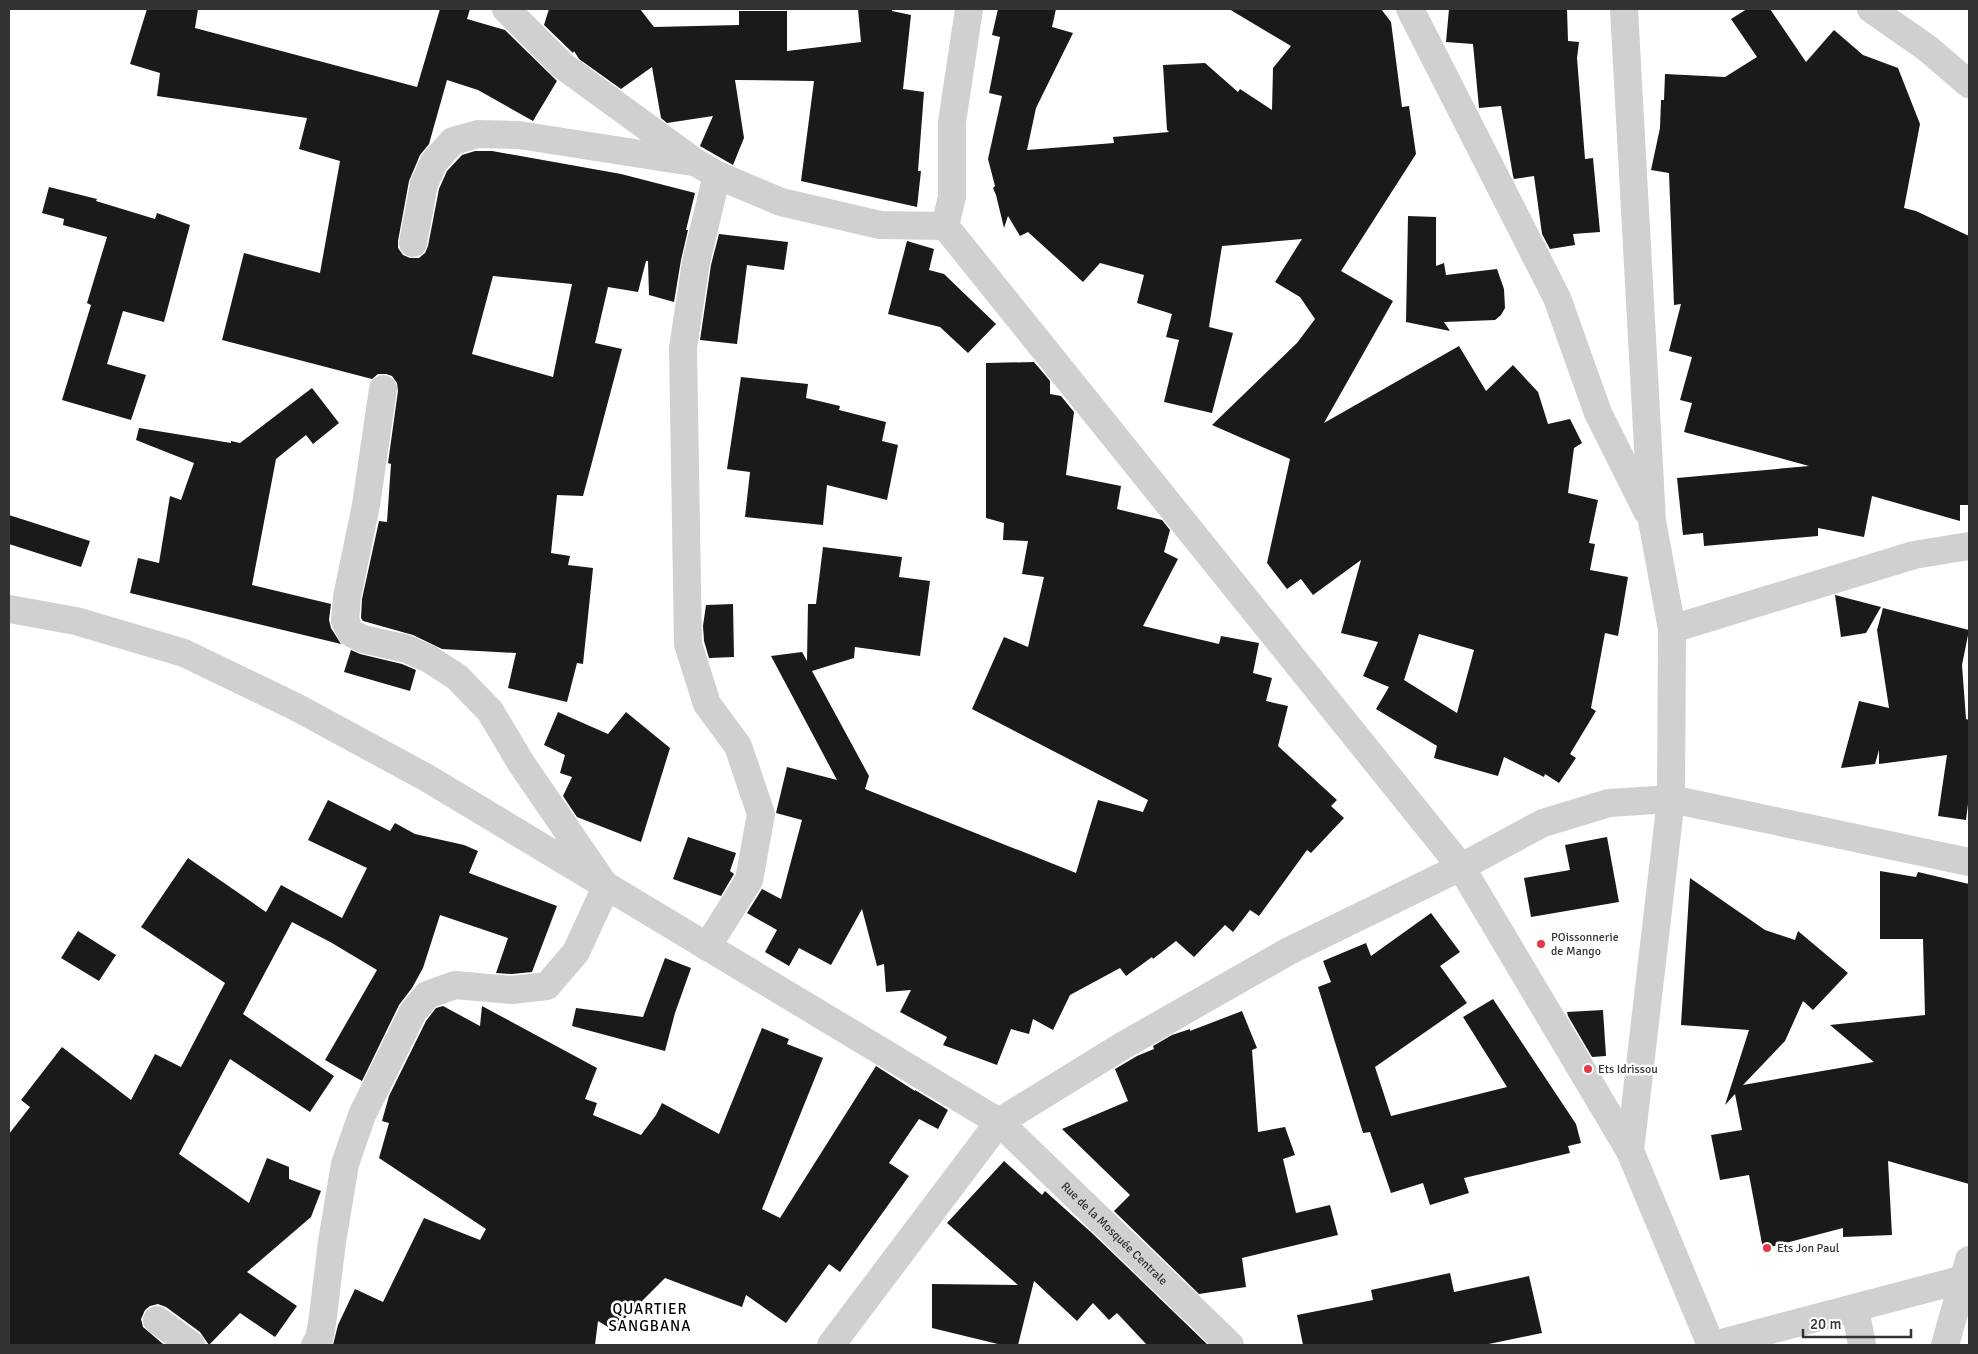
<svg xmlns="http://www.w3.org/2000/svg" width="1978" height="1354" font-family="Signika,sans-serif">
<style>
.building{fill:#1a1a1a;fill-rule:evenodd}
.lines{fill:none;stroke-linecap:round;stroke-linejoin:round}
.minor{stroke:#d0d0d0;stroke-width:28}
.poi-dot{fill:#e63946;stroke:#fff;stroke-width:2}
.labels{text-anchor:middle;stroke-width:5;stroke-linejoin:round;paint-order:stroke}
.poi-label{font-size:12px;fill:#333;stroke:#fff;text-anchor:start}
.street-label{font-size:12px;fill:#333;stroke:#fff}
.quarter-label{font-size:15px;letter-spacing:1px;fill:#000;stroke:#fff}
</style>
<rect width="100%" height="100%" fill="#fff"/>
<!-- building -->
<g class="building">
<path d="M 147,9 L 198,9 L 195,28 L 417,87 L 440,9 L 470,9 L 467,19 L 505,30 L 557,81 L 533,121 L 478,90 L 447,80 L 429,144 L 420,155 L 409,181 L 398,241 L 398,248 L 403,255 L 410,258 L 419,258 L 425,253 L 428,246 L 439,189 L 447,171 L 462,155 L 475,151 L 492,151 L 621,174 L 695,193 L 686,230 L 688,230 L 681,260 L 674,302 L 649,295 L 648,261 L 646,261 L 638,292 L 608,287 L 595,343 L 622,349 L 583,496 L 557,495 L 551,553 L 570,556 L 568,565 L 593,568 L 583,664 L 577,663 L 567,702 L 508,688 L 516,653 L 442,649 L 413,635 L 363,621 L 361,618 L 362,599 L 379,521 L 387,522 L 391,464 L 388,463 L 398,391 L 397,383 L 392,376 L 386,374 L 378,374 L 372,379 L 222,340 L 244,253 L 320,273 L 340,161 L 299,149 L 307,118 L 157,96 L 160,73 L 130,64 ZM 493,276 L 572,284 L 553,377 L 472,354 Z"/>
<path d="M 549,9 L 640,9 L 654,27 L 739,25 L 739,11 L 787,11 L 787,51 L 861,42 L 858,9 L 892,9 L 892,11 L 911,15 L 903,89 L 924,92 L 918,171 L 921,171 L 917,207 L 801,181 L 814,81 L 735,80 L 744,138 L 733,165 L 700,146 L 713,116 L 667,123 L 661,118 L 652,67 L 621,89 L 579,59 L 574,51 L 573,53 L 544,25 Z"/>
<path d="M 998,9 L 1056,9 L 1052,27 L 1073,33 L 1036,108 L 1027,150 L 1114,143 L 1113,137 L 1169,132 L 1167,130 L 1163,65 L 1205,63 L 1238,92 L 1240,89 L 1272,110 L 1273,68 L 1291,46 L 1229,9 L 1381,9 L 1391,22 L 1402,107 L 1409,106 L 1416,154 L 1341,271 L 1393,301 L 1324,423 L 1459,346 L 1486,391 L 1513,365 L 1538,392 L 1548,424 L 1570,419 L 1582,443 L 1574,448 L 1568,493 L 1598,500 L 1589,543 L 1595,544 L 1590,570 L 1628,577 L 1618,636 L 1605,633 L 1591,708 L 1596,711 L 1570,754 L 1576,758 L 1559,783 L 1545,774 L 1544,777 L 1504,757 L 1498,776 L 1434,758 L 1437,746 L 1376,709 L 1389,687 L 1363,676 L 1378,642 L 1341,633 L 1361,560 L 1313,595 L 1301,579 L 1287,589 L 1267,563 L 1290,459 L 1212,425 L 1297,343 L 1315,319 L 1300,297 L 1275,282 L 1302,239 L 1222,246 L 1209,327 L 1233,333 L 1212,413 L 1164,402 L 1179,340 L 1166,337 L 1172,314 L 1137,303 L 1144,275 L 1100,263 L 1083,282 L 1028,232 L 1020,236 L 1008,216 L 1004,228 L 996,195 L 993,188 L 995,186 L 988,159 L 1002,96 L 989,93 L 1000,37 L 992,35 ZM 1419,634 L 1474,650 L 1457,713 L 1404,680 Z"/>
<path d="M 1449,9 L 1567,9 L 1568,41 L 1579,42 L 1577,58 L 1585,159 L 1593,158 L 1600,232 L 1573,234 L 1575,245 L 1550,249 L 1542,234 L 1534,176 L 1514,179 L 1513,176 L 1501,106 L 1479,108 L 1473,44 L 1446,42 Z"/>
<path d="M 1747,9 L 1770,9 L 1806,62 L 1834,30 L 1863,55 L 1898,68 L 1920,124 L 1904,208 L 1916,211 L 1969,236 L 1969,505 L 1960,505 L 1960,521 L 1872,496 L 1864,537 L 1818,528 L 1818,536 L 1704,546 L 1703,533 L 1683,535 L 1677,478 L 1809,466 L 1684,432 L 1692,403 L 1680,400 L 1692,357 L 1669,351 L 1681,304 L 1674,305 L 1669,173 L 1651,170 L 1660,128 L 1661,100 L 1664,100 L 1665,74 L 1725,77 L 1757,57 L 1731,19 Z"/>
<path d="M 49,187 L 97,199 L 96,201 L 155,219 L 157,213 L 190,225 L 164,322 L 123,311 L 107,364 L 146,375 L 131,420 L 62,400 L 91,305 L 87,303 L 107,237 L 63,225 L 64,219 L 42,213 Z"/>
<path d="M 1408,216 L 1436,217 L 1436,266 L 1444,263 L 1446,275 L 1497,269 L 1504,289 L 1505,308 L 1501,315 L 1495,320 L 1444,322 L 1450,331 L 1406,322 Z"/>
<path d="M 719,234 L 788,242 L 784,270 L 747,265 L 737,344 L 700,340 L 711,265 Z"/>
<path d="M 907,241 L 934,249 L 929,270 L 944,274 L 996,324 L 968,353 L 940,327 L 888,314 Z"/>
<path d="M 1034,362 L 1050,381 L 1050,394 L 1061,396 L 1074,412 L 1066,475 L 1121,486 L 1117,509 L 1162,520 L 1170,530 L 1164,552 L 1178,559 L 1143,626 L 1219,644 L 1221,636 L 1259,643 L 1253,673 L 1272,678 L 1266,701 L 1288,706 L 1278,746 L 1337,800 L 1331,806 L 1344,818 L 1311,853 L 1307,850 L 1259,916 L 1250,910 L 1233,932 L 1225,925 L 1194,957 L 1176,941 L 1153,959 L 1152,957 L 1126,976 L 1120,968 L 1070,995 L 1053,1030 L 1033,1019 L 1029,1034 L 1011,1029 L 997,1065 L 943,1045 L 947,1037 L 900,1012 L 911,990 L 886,992 L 884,964 L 877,966 L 862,909 L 831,965 L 799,948 L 789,966 L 765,952 L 777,930 L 747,913 L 762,889 L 781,899 L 802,820 L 776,813 L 787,767 L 837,780 L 771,656 L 802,652 L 807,661 L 808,604 L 816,604 L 823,547 L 902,557 L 899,577 L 930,581 L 920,656 L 855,647 L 854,658 L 812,671 L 869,776 L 865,789 L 1076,873 L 1098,800 L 1143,812 L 1148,800 L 972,709 L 1004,637 L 1028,647 L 1044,577 L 1022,574 L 1028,541 L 1003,540 L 1004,523 L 986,518 L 986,363 Z"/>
<path d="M 741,377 L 808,384 L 806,398 L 840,406 L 839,410 L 886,422 L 882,441 L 898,445 L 887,500 L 827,485 L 823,525 L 745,517 L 750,472 L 727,469 Z"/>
<path d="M 312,388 L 339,423 L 313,444 L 306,435 L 276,459 L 252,585 L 331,604 L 329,620 L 331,628 L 341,644 L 130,593 L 138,558 L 159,563 L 170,496 L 181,500 L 194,463 L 136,440 L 139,428 L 231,443 L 231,441 L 240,443 Z"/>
<path d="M 9,515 L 90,541 L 81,567 L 9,544 Z"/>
<path d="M 1835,595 L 1881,607 L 1866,633 L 1841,637 Z"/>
<path d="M 733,604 L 734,657 L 709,658 L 704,641 L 703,626 L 706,605 Z"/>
<path d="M 1883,608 L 1969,630 L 1962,665 L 1966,719 L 1969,720 L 1969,796 L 1966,820 L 1938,816 L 1947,755 L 1879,764 L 1879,750 L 1875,764 L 1841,768 L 1859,701 L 1889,708 L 1877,630 Z"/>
<path d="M 351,650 L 360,654 L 402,664 L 416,670 L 410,691 L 344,672 Z"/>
<path d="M 558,712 L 608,734 L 626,712 L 670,748 L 641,842 L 577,817 L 563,796 L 572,777 L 560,773 L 565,755 L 544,745 Z"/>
<path d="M 328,800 L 390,831 L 395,823 L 415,834 L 464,845 L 478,851 L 469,873 L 557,906 L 532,972 L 512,974 L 496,973 L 508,938 L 440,915 L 423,968 L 412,988 L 399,1005 L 362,1081 L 325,1060 L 377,970 L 332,943 L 292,922 L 243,1014 L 334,1076 L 310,1112 L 230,1059 L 179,1154 L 249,1203 L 267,1158 L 289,1167 L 289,1179 L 321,1191 L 311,1217 L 247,1272 L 297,1306 L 275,1337 L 240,1313 L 209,1345 L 200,1332 L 166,1307 L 158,1304 L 150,1306 L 145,1310 L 141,1319 L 143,1327 L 163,1344 L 162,1345 L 9,1345 L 9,1134 L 30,1107 L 21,1100 L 62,1047 L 131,1100 L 155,1054 L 181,1067 L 225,983 L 141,927 L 188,858 L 266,912 L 281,885 L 342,918 L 367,868 L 308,840 Z"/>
<path d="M 688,837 L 736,853 L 730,871 L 734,874 L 721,896 L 673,879 Z"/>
<path d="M 1607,837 L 1619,902 L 1531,917 L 1524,878 L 1570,870 L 1565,845 Z"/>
<path d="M 1880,871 L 1916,877 L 1918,872 L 1969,884 L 1969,1184 L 1888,1161 L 1892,1235 L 1843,1237 L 1843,1228 L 1763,1249 L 1749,1175 L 1720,1180 L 1711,1135 L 1742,1130 L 1735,1094 L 1725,1105 L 1749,1030 L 1681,1025 L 1690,878 L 1765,930 L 1795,940 L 1798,931 L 1848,973 L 1813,1010 L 1803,1001 L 1785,1041 L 1743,1085 L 1874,1062 L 1830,1025 L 1925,1015 L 1923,939 L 1880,939 Z"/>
<path d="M 1431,913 L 1460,952 L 1440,966 L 1467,1003 L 1375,1067 L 1391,1116 L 1507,1087 L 1463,1017 L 1493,999 L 1576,1124 L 1581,1143 L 1568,1146 L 1570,1153 L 1464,1178 L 1469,1193 L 1430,1205 L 1423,1183 L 1391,1193 L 1370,1132 L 1363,1133 L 1318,987 L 1331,982 L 1323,961 L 1366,943 L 1371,956 Z"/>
<path d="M 78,931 L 116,955 L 99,981 L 61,958 Z"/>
<path d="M 665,958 L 691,968 L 675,1013 L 665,1051 L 572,1026 L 576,1008 L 643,1017 Z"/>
<path d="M 443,1006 L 480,1026 L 482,1006 L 597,1068 L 585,1099 L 597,1103 L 593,1115 L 641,1135 L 656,1115 L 662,1103 L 719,1134 L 762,1028 L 789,1039 L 787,1044 L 823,1058 L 762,1209 L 780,1218 L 876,1066 L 915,1091 L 915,1090 L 948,1110 L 938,1129 L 919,1119 L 889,1163 L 909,1176 L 840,1272 L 829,1264 L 786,1323 L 746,1295 L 742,1307 L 665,1278 L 613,1330 L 598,1321 L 595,1345 L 333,1345 L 338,1325 L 355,1289 L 383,1302 L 424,1218 L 480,1240 L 486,1229 L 379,1158 L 389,1123 L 382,1121 L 389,1096 L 426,1021 L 436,1008 Z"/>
<path d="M 1603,1010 L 1606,1056 L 1592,1057 L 1568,1016 L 1567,1012 Z"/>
<path d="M 1242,1011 L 1257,1048 L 1252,1050 L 1258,1132 L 1285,1127 L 1295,1155 L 1283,1159 L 1296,1213 L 1330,1205 L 1338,1235 L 1242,1258 L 1246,1287 L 1199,1294 L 1114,1211 L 1130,1195 L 1062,1129 L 1128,1101 L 1115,1069 L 1137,1056 L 1154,1049 L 1153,1046 L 1172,1035 L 1190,1029 L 1190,1031 Z"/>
<path d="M 1004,1161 L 1042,1195 L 1045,1191 L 1093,1234 L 1208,1345 L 1147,1345 L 1117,1313 L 1109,1320 L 1093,1303 L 1077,1321 L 1034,1281 L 1018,1345 L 1002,1345 L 932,1328 L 932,1284 L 1018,1285 L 947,1223 Z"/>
<path d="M 1450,1273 L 1454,1292 L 1529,1276 L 1542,1333 L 1484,1345 L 1303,1345 L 1297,1315 L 1373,1300 L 1371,1290 Z"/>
</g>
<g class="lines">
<!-- minor -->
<g class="minor">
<path d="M 506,9 L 563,66 L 695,162 L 717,175 L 781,202 L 880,225 L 945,226"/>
<path d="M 969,9 L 952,122 L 952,197 L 945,226 L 1461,867 L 1630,1151"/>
<path d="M 1410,9 L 1557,298 L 1598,413 L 1647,511"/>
<path d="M 1624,9 L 1652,521 L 1672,629 L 1671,799 L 1630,1151 L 1711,1345"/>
<path d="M 1871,9 L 1927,48 L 1969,84"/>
<path d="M 413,243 L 424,184 L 434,162 L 453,141 L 478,134 L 519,135 L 692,162"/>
<path id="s1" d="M 9,609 L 76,621 L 184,653 L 298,708 L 427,778 L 999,1122 L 1230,1345"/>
<path d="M 1672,629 L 1914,555 L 1969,546"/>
<path d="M 707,947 L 749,880 L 761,814 L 738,746 L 707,704 L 688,644 L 683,348 L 696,262 L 717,175"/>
<path d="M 1855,1308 L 1862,1345"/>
<path d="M 157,1320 L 191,1345"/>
<path d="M 315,1345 L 319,1339 L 322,1324 L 332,1242 L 345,1164 L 362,1115 L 413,1012 L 427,995 L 455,985 L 512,990 L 547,986 L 576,952 L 606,887 L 521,763 L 490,711 L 457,677 L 429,659 L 407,649 L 363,639 L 351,633 L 345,621 L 347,597 L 366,505 L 383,389"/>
<path d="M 831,1345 L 999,1122 L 1124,1045 L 1289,951 L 1461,867 L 1543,823 L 1609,803 L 1671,799 L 1969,862"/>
<path d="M 1714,1345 L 1964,1279"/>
<path d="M 1945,1345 L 1969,1260"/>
</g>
</g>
<!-- markers -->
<g class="poi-dot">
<circle cx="1541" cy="944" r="5"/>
<circle cx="1588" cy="1069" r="5"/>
<circle cx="1767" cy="1248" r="5"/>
</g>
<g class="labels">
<!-- poi labels -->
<g class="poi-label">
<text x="1551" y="941">POissonnerie<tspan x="1551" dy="14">de Mango</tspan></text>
<text x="1598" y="1073">Ets Idrissou</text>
<text x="1777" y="1252">Ets Jon Paul</text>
</g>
<!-- street labels -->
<g class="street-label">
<text dy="4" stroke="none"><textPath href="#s1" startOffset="1282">Rue de la Mosquée Centrale</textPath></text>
</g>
<!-- quarter labels -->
<g class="quarter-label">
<text x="650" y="1314">QUARTIER<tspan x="650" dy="17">SANGBANA</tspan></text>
</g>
</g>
<!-- border -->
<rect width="1978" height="1354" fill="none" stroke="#333333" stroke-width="20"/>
<!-- scale -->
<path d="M1803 1329v8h108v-8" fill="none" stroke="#333333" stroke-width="2.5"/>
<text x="1810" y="1329" font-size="15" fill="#333333" stroke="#ffffff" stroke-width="4" paint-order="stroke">20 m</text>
</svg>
